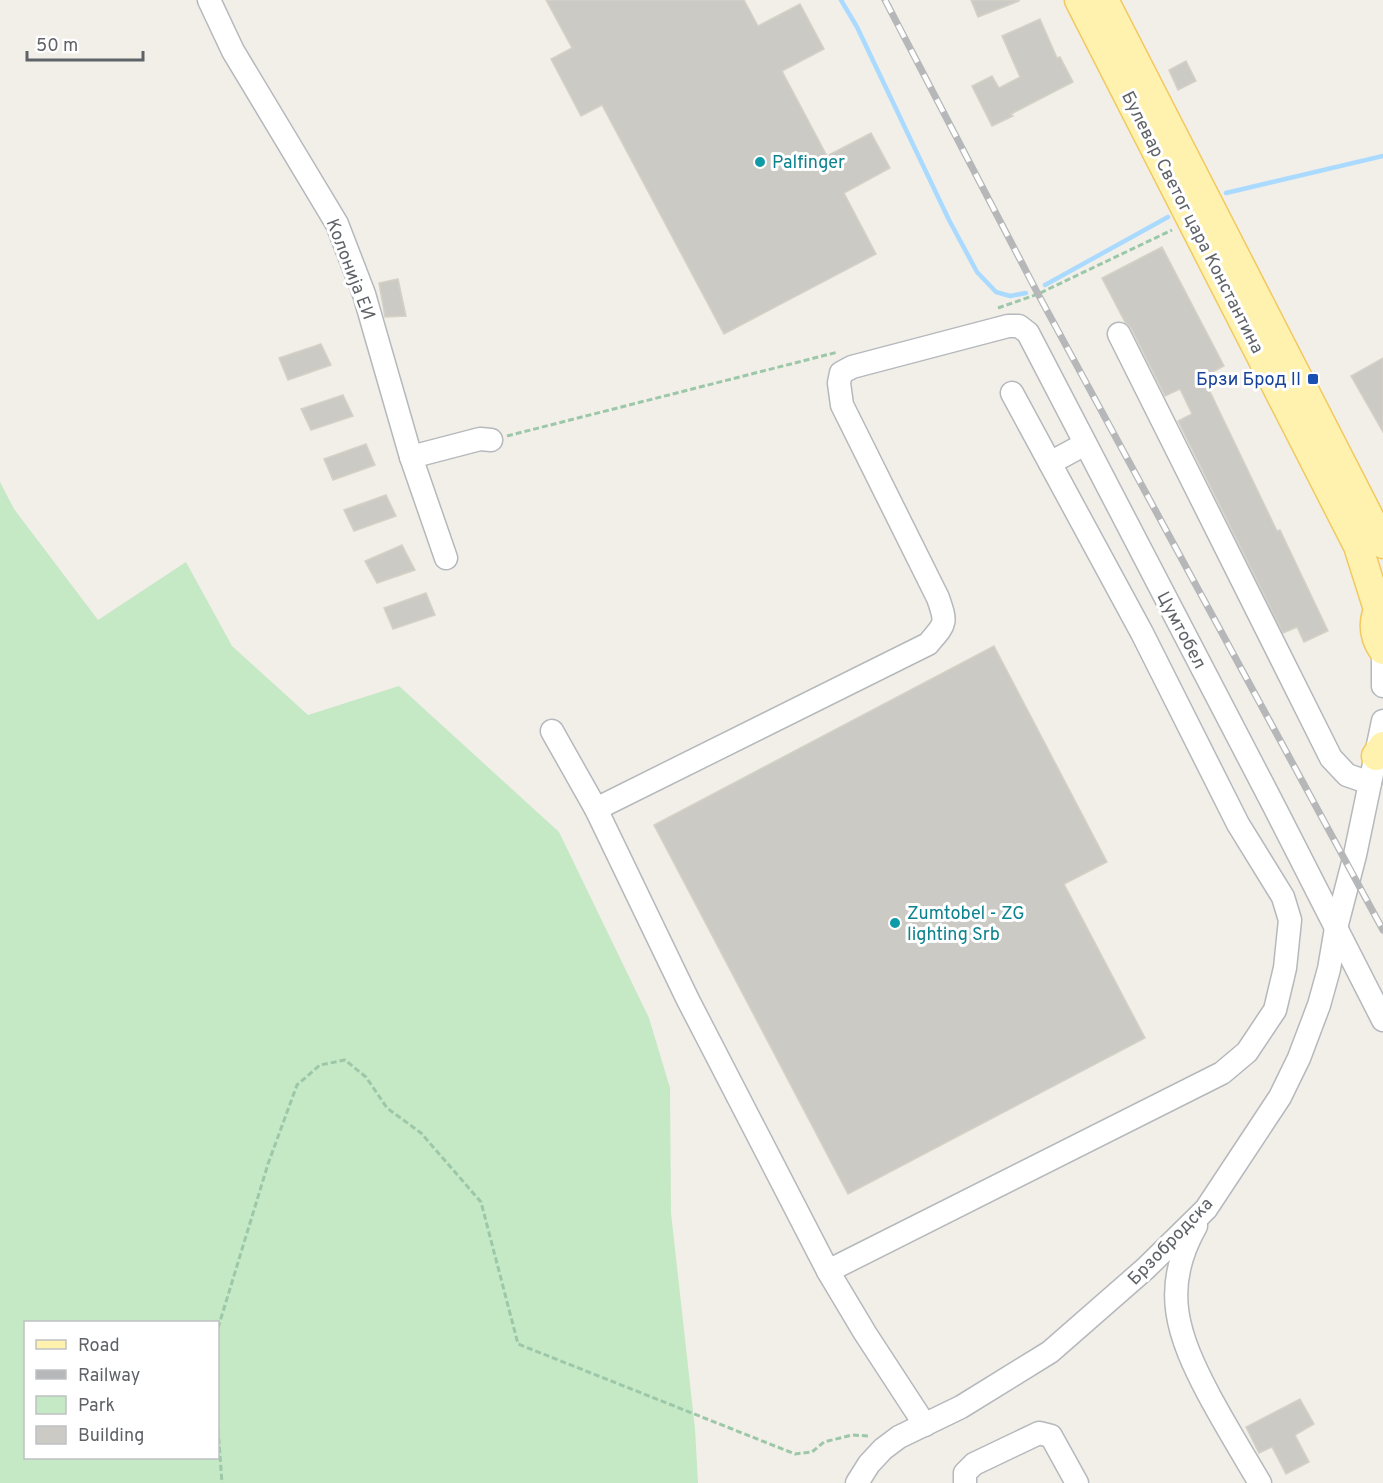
<svg xmlns="http://www.w3.org/2000/svg" width="1383" height="1483" font-family="Overpass,sans-serif">
<style>
.green{fill:#c5e8c5;fill-rule:evenodd}
.lines{fill:none;stroke-linecap:round;stroke-linejoin:round}
.stream{stroke:#aadaff;stroke-width:4.5}
.building{fill:#cccac5;stroke:#d6d1c6;stroke-width:1.5}
.minor-casing{stroke:#b5b8bc;stroke-width:25}
.major-casing{stroke:#f2c960;stroke-width:31}
.path{stroke:#9cc7a9;stroke-width:3;stroke-dasharray:6 3;stroke-linecap:butt}
.minor{stroke:#fff;stroke-width:22}
.major{stroke:#fff2af;stroke-width:28}
.rail-casing{stroke:#b6b7b8;stroke-width:7}
.rail{stroke:#fff;stroke-width:4.5;stroke-dasharray:14;stroke-linecap:butt}
.culture-dot{fill:#0f9aa8;stroke:#fff;stroke-width:2}
.transit-dot{fill:#1a4fb4;stroke:#fff;stroke-width:2}
.labels{text-anchor:middle;stroke-width:6;stroke-linejoin:round;paint-order:stroke}
.culture-label{font-size:18px;fill:#0d838f;stroke:#fff;text-anchor:start}
.street-label{font-size:18px;fill:#5f6368;stroke:#fff}
.transit-label{font-size:18px;fill:#164399;stroke:#fff;text-anchor:end}
</style>
<rect width="100%" height="100%" fill="#f1efe8"/>
<!-- green -->
<path class="green" d="M 0,482 L 14,509 L 98,620 L 186,562 L 232,646 L 308,715 L 399,686 L 559,832 L 649,1018 L 670,1088 L 671,1213 L 695,1429 L 698,1483 L 0,1483 ZM 26,1322 L 218,1322 L 218,1458 L 26,1458 Z"/>
<g class="lines">
<!-- stream -->
<g class="stream">
<path d="M 841,0 L 857,27 L 949,220 L 977,272 L 996,292 L 1010,296 L 1026,293"/>
<path d="M 1226,193 L 1383,156"/>
<path d="M 1045,285 L 1168,217"/>
</g>
</g>
<!-- building -->
<g class="building">
<path d="M 546,0 L 744,0 L 758,26 L 800,4 L 824,49 L 782,71 L 827,156 L 871,133 L 890,168 L 844,193 L 876,254 L 724,334 L 602,105 L 581,116 L 551,59 L 572,48 Z"/>
<path d="M 971,0 L 1019,0 L 1019,1 L 978,17 Z"/>
<path d="M 1040,19 L 1057,58 L 1060,57 L 1073,82 L 1011,114 L 1013,116 L 992,126 L 972,86 L 992,76 L 999,88 L 1020,77 L 1002,36 Z"/>
<path d="M 1186,61 L 1196,81 L 1178,90 L 1169,70 Z"/>
<path d="M 1162,247 L 1224,366 L 1203,377 L 1277,531 L 1280,530 L 1328,631 L 1304,642 L 1297,627 L 1283,633 L 1178,421 L 1192,414 L 1180,389 L 1165,396 L 1131,328 L 1125,322 L 1102,278 Z"/>
<path d="M 398,279 L 406,316 L 385,317 L 379,283 Z"/>
<path d="M 321,344 L 331,365 L 288,380 L 279,358 Z"/>
<path d="M 1383,358 L 1383,432 L 1351,376 Z"/>
<path d="M 343,395 L 353,416 L 311,430 L 301,409 Z"/>
<path d="M 366,444 L 375,465 L 333,480 L 324,459 Z"/>
<path d="M 386,495 L 396,516 L 354,531 L 344,510 Z"/>
<path d="M 402,545 L 415,570 L 377,583 L 365,561 Z"/>
<path d="M 426,593 L 435,615 L 393,629 L 384,608 Z"/>
<path d="M 994,646 L 1107,862 L 1064,884 L 1145,1038 L 848,1194 L 654,825 Z"/>
<path d="M 1300,1399 L 1314,1424 L 1295,1435 L 1309,1462 L 1286,1474 L 1272,1447 L 1259,1453 L 1246,1427 Z"/>
</g>
<g class="lines">
<defs>
<g id="minor">
<path d="M 209,0 L 233,51 L 337,224 L 364,294 L 411,457 L 446,558"/>
<path d="M 1119,334 L 1331,758 L 1347,775 L 1370,783"/>
<path d="M 411,457 L 480,439 L 491,440"/>
<path d="M 1050,463 L 1085,444"/>
<path d="M 1383,652 L 1383,686"/>
<path d="M 552,731 L 596,809 L 688,1000 L 828,1271 L 865,1333 L 925,1425"/>
<path d="M 596,809 L 928,644 C 946,623 947,624 938,598 L 842,405 L 839,383 L 841,373 L 852,367 L 1008,326 L 1019,326 L 1028,333 L 1276,810 L 1383,1020"/>
<path d="M 1196,1226 C 1160,1289 1178,1336 1209,1395 C 1225,1425 1243,1454 1260,1483"/>
<path d="M 828,1271 L 1222,1073 L 1247,1052 L 1275,1010 L 1285,968 L 1290,920 L 1283,897 L 1238,824 L 1142,633 L 1012,393"/>
<path d="M 857,1483 L 869,1464 L 883,1449 L 899,1437 L 961,1407 L 1050,1352 L 1146,1268 L 1206,1209 L 1280,1097 L 1299,1058 L 1319,1005 L 1329,969 L 1336,928 L 1355,855 L 1383,721"/>
<path d="M 965,1483 L 965,1473 L 974,1464 L 1039,1433 L 1051,1436 L 1077,1483"/>
</g>
<g id="major">
<path d="M 1079,0 L 1358,546 L 1378,609"/>
<path d="M 1104,0 L 1383,544"/>
<path d="M 1383,602 C 1372,617 1372,634 1383,650"/>
<path d="M 1376,756 L 1383,746"/>
</g>
</defs>
<!-- minor casing -->
<use href="#minor" class="minor-casing"/>
<!-- major casing -->
<use href="#major" class="major-casing"/>
<!-- path -->
<g class="path">
<path d="M 998,308 L 1038,294 L 1172,230"/>
<path d="M 507,436 L 838,352"/>
<path d="M 218,1328 L 268,1164 L 297,1085 L 320,1065 L 345,1060 L 366,1077 L 387,1108 L 421,1133 L 481,1202 L 518,1344 L 795,1454 L 812,1452 L 824,1442 L 852,1435 L 869,1436"/>
<path d="M 218,1429 L 222,1483"/>
</g>
<!-- minor -->
<use href="#minor" class="minor"/>
<!-- major -->
<use href="#major" class="major"/>
<defs>
<path id="rail" d="M 885,0 L 1038,294 L 1383,930"/>
</defs>
<!-- rail casing -->
<use href="#rail" class="rail-casing"/>
<!-- rail -->
<use href="#rail" class="rail"/>
</g>
<!-- markers -->
<g class="culture-dot">
<circle cx="760" cy="162" r="6"/>
<circle cx="895" cy="923" r="6"/>
</g>
<rect class="transit-dot" x="1307" y="373" width="12" height="12" rx="3"/>
<g class="labels">
<!-- culture labels -->
<g class="culture-label">
<text x="772" y="168">Palfinger</text>
<text x="907" y="919">Zumtobel - ZG<tspan x="907" dy="21">lighting Srb</tspan></text>
</g>
<!-- street labels -->
<g class="street-label">
<text transform="translate(1193 222) rotate(63)" y="6">Булевар Светог цара Константина</text>
<text transform="translate(351 269) rotate(69)" y="6">Колонија ЕИ</text>
<text transform="translate(1182 630) rotate(62)" y="6">Цумтобел</text>
<text transform="translate(1170 1241) rotate(-46)" y="6">Брзобродска</text>
</g>
<!-- transit labels -->
<g class="transit-label">
<text x="1301" y="385">Брзи Брод II</text>
</g>
</g>
<!-- legend -->
<rect x="24" y="1321" width="195" height="138" fill="#ffffff" stroke="#bfc1c3" stroke-width="1.5"/>
<rect x="36" y="1340" width="30" height="9" fill="#fff2af" stroke="#bfc1c3" stroke-width="1.5"/>
<text x="78" y="1351" font-size="18" fill="#5f6368">Road</text>
<rect x="36" y="1370" width="30" height="9" fill="#b6b7b8" stroke="#bfc1c3" stroke-width="1.5"/>
<text x="78" y="1381" font-size="18" fill="#5f6368">Railway</text>
<rect x="36" y="1396" width="30" height="18" fill="#c5e8c5" stroke="#bfc1c3" stroke-width="1.5"/>
<text x="78" y="1411" font-size="18" fill="#5f6368">Park</text>
<rect x="36" y="1426" width="30" height="18" fill="#cccac5" stroke="#bfc1c3" stroke-width="1.5"/>
<text x="78" y="1441" font-size="18" fill="#5f6368">Building</text>
<!-- scale -->
<path d="M27 51v9h116v-9" fill="none" stroke="#5f6368" stroke-width="3"/>
<text x="36" y="51" font-size="18" fill="#5f6368" stroke="#ffffff" stroke-width="4.5" paint-order="stroke">50 m</text>
</svg>
